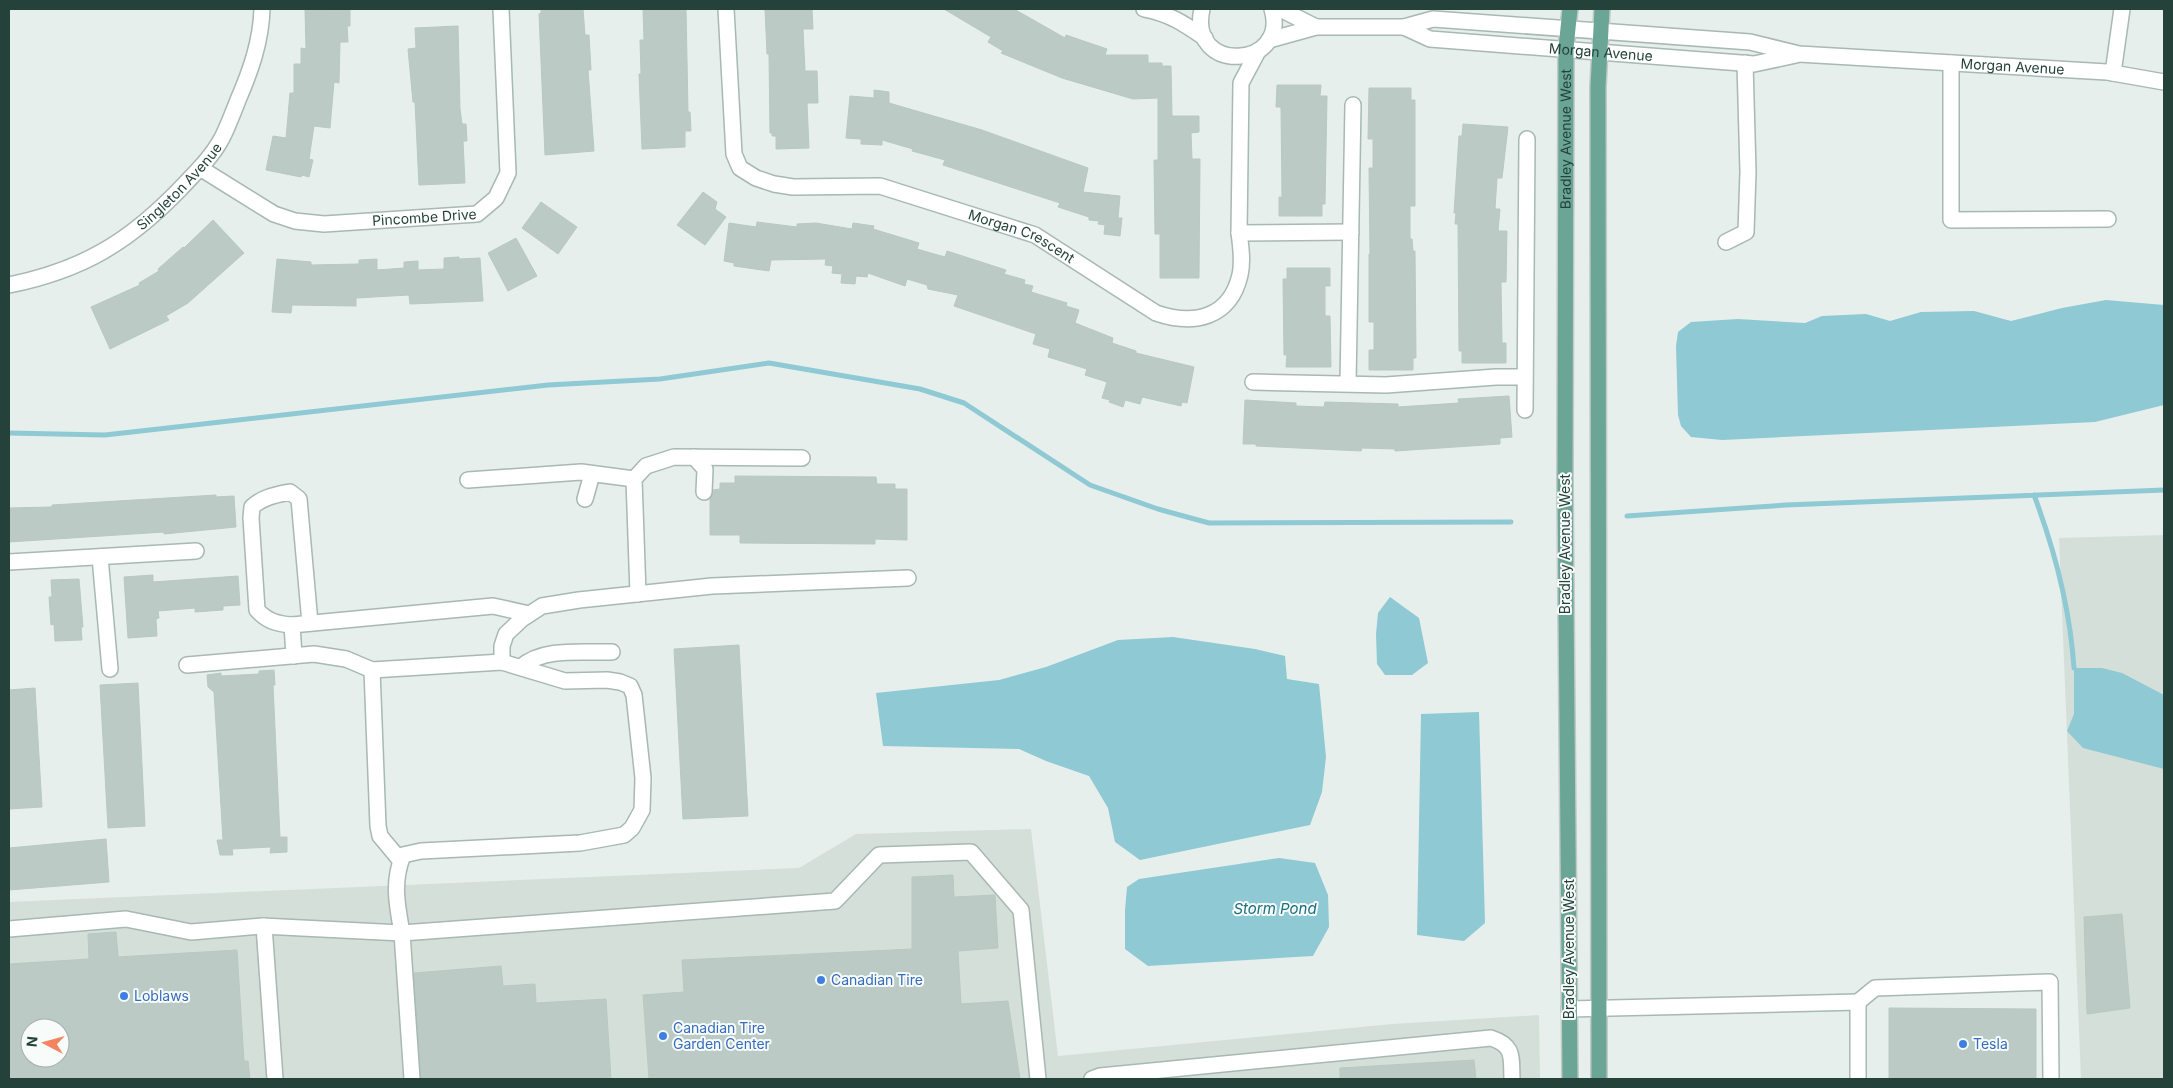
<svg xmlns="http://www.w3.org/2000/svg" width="2173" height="1088" font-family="Inter,sans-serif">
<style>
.built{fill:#d4dfda;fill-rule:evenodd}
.water{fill:#8ec9d4}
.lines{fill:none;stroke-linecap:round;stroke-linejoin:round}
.stream{stroke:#8ec9d4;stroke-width:5}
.building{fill:#bbcac4;stroke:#b8c9c2;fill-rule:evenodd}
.minor-casing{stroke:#a8b8b2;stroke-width:18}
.major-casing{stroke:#c2cac8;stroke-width:18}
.minor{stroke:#fff;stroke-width:15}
.major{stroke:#6aa596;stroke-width:15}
.shop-dot{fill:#3f7fe0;stroke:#f7fbf9;stroke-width:2}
.labels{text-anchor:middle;stroke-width:4;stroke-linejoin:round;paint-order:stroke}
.street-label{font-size:14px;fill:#24423a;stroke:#f7fbf9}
.shop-label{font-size:14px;fill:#366cbe;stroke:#f7fbf9;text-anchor:start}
.water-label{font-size:15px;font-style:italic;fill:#1c6f80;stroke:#f7fbf9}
</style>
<rect width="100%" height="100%" fill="#e6efeb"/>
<!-- built -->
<g class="built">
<path d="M 2164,535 L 2164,1079 L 2081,1079 L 2059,538 Z"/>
<path d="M 1031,829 L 1058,1056 L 1392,1024 L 1539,1015 L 1540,1079 L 9,1079 L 9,902 L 799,868 L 856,834 ZM 30,1028 L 60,1028 L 60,1058 L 30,1058 Z"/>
</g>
<!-- water -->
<g class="water">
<path d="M 2106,300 L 2164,305 L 2164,405 L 2095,422 L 1722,440 L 1691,437 L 1681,426 L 1678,415 L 1676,346 L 1678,332 L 1691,322 L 1738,319 L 1805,323 L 1822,316 L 1866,314 L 1890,321 L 1921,312 L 1974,311 L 2011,321 L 2062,308 Z"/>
<path d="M 1390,597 L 1419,618 L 1428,663 L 1412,675 L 1385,675 L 1377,664 L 1376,634 L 1378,613 Z"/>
<path d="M 1173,637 L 1255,649 L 1285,656 L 1287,679 L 1319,684 L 1326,757 L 1322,792 L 1310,825 L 1140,860 L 1115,842 L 1108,808 L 1089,776 L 1046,761 L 1019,749 L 883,746 L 876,693 L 999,680 L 1046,667 L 1118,640 Z"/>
<path d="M 2074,668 L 2102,668 L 2122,673 L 2164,695 L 2164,769 L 2083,748 L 2067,731 L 2074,714 Z"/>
<path d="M 1479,712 L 1485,923 L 1464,941 L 1417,935 L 1421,714 Z"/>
<path d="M 1279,858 L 1315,863 L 1328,895 L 1329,927 L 1313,956 L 1148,966 L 1125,949 L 1125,910 L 1127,887 L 1139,879 Z"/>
</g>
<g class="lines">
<!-- stream -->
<g class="stream">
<path d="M 9,433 L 105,435 L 548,385 L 660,379 L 769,363 L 920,389 L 964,403 L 1090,485 L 1158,509 L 1209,523 L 1511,522"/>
<path d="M 2034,495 C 2055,551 2070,608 2074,668"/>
<path d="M 1627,516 L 1786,505 L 2164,490"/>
</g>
</g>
<!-- building -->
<g class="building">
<path d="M 305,9 L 350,10 L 350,26 L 347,26 L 348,42 L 340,42 L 339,83 L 334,82 L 330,128 L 314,126 L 309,159 L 313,160 L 309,177 L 302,175 L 301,177 L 266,170 L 273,136 L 286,138 L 290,93 L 294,93 L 294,64 L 301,64 L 301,48 L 306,49 Z"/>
<path d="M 541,9 L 583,9 L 585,35 L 589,35 L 591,70 L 588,70 L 594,151 L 545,155 L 539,14 L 541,13 Z"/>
<path d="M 643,9 L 686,9 L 688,112 L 690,112 L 691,131 L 685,131 L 685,147 L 642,149 L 639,74 L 641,74 L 640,40 L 644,40 Z"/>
<path d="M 765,9 L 812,9 L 813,29 L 803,29 L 805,71 L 817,71 L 818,103 L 807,103 L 809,148 L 776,149 L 776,136 L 772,136 L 772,133 L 770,133 L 769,54 L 767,54 Z"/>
<path d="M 944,9 L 1014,9 L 1065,38 L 1066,35 L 1107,49 L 1105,55 L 1148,55 L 1148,63 L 1162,63 L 1162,66 L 1171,66 L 1172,116 L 1199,116 L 1199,132 L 1191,133 L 1192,159 L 1200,159 L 1199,278 L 1160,278 L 1160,234 L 1155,234 L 1154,160 L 1158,160 L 1158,98 L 1133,99 L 1062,78 L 1001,53 L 1003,51 L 988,42 L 991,37 Z"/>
<path d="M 458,26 L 460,109 L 462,124 L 466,124 L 467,141 L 463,141 L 465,183 L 419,185 L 415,102 L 413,102 L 408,49 L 416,48 L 415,28 Z"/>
<path d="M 1277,85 L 1321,85 L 1320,96 L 1327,96 L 1325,204 L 1322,204 L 1322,216 L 1279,216 L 1279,197 L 1282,197 L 1281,107 L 1276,107 Z"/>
<path d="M 1369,88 L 1411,88 L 1411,100 L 1415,100 L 1415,206 L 1410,206 L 1410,239 L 1412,239 L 1413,251 L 1415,251 L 1416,358 L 1413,358 L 1413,370 L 1369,370 L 1369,350 L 1374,350 L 1374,322 L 1369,322 L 1369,254 L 1370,254 L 1369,168 L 1373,168 L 1373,139 L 1368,139 Z"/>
<path d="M 874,90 L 889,92 L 889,103 L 982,130 L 1088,168 L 1083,192 L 1120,196 L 1118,218 L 1122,218 L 1120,236 L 1104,234 L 1105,225 L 1098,224 L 1099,221 L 1089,220 L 1089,217 L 1058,207 L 1060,203 L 943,165 L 945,160 L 912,151 L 913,149 L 882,140 L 882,145 L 861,144 L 861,139 L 846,138 L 850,96 L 874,98 Z"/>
<path d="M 1463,124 L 1508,127 L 1502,178 L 1497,178 L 1495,209 L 1500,209 L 1498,231 L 1507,231 L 1506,282 L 1501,282 L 1502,343 L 1506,343 L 1506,363 L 1462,363 L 1462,351 L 1459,351 L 1458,224 L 1455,224 L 1456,213 L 1454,213 L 1459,136 L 1462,136 Z"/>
<path d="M 703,192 L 717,202 L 715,209 L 726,217 L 705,245 L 677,225 Z"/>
<path d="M 541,202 L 577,227 L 558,254 L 522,228 Z"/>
<path d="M 213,220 L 244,253 L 188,303 L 166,316 L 169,320 L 110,349 L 91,307 L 140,285 L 139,283 L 159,271 L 158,269 L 183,247 L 184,248 Z"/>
<path d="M 757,222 L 797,227 L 797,224 L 816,223 L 852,229 L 853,223 L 874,226 L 873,229 L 919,243 L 917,249 L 945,257 L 947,251 L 1006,270 L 1004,274 L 1025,280 L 1024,284 L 1033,286 L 1031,292 L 1067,303 L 1066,306 L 1079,310 L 1075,323 L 1113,338 L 1112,343 L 1136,351 L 1136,353 L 1194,367 L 1187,403 L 1182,402 L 1181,406 L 1142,397 L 1140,404 L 1125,400 L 1123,407 L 1109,402 L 1110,400 L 1102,398 L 1107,382 L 1085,375 L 1087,369 L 1048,357 L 1050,349 L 1033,344 L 1036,334 L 954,306 L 958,295 L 928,289 L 927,285 L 907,279 L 905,286 L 868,273 L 867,277 L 856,276 L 855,284 L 841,283 L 842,274 L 832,273 L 833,266 L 825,265 L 826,259 L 771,260 L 769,271 L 734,266 L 734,263 L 724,261 L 729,223 L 756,227 Z"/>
<path d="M 516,238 L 537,276 L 508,291 L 488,253 Z"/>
<path d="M 459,257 L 459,259 L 480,258 L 483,301 L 410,304 L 409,295 L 356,298 L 356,306 L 292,305 L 291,313 L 272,312 L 277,259 L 311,262 L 311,265 L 359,264 L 359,260 L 377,259 L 377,270 L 404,268 L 404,262 L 418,261 L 418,270 L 444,269 L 444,258 Z"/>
<path d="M 1287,268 L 1330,268 L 1330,286 L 1325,286 L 1325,316 L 1330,316 L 1331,367 L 1286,367 L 1287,355 L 1284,355 L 1283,279 L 1287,279 Z"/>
<path d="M 1509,396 L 1512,437 L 1500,438 L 1500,444 L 1395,451 L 1395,449 L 1362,448 L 1361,451 L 1256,446 L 1256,444 L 1243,444 L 1245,400 L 1296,403 L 1296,406 L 1324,407 L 1325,402 L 1398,404 L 1398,407 L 1459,403 L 1458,399 Z"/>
<path d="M 735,476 L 876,477 L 877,484 L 895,484 L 895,489 L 907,489 L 907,540 L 875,539 L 875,544 L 740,543 L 740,535 L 710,535 L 710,499 L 713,490 L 720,489 L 720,483 L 735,483 Z"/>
<path d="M 216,495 L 216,497 L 234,496 L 236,527 L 164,534 L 164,532 L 9,542 L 9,508 L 52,507 L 52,505 Z"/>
<path d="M 153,575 L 153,582 L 238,576 L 240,605 L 223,606 L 223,610 L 195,612 L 195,608 L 158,611 L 159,618 L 156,619 L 157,636 L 128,638 L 124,577 Z"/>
<path d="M 79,579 L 83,627 L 81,627 L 82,640 L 55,641 L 54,624 L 51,625 L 49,597 L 52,597 L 51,580 Z"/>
<path d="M 739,645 L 748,816 L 683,819 L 674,649 Z"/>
<path d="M 274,670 L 275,685 L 273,685 L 280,837 L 287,837 L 287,852 L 270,853 L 271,847 L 232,849 L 233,855 L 220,855 L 217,840 L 223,840 L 214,692 L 208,687 L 207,675 L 221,673 L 221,676 L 259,674 L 259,671 Z"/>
<path d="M 138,683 L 145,826 L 108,828 L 100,685 Z"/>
<path d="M 35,688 L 42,807 L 9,809 L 9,690 Z"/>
<path d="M 106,839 L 109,882 L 9,890 L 9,848 Z"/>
<path d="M 953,875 L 954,897 L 995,895 L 998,948 L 958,951 L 961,1004 L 1008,1001 L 1020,1079 L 649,1079 L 643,995 L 684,992 L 682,960 L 912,949 L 912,877 Z"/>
<path d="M 2122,914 L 2130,1008 L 2087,1014 L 2084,917 Z"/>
<path d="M 116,932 L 118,957 L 237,950 L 244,1061 L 248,1061 L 250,1079 L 9,1079 L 9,964 L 89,959 L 88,934 ZM 30,1028 L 60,1028 L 60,1058 L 30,1058 Z"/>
<path d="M 501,966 L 503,986 L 535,984 L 536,1003 L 606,999 L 611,1079 L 421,1079 L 414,973 Z"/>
<path d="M 1889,1008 L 2036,1009 L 2036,1079 L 1889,1079 Z"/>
<path d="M 1474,1060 L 1476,1079 L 1340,1079 L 1340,1068 Z"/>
</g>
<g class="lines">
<defs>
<g id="minor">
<path id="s1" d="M 726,9 L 734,154 L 740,168 L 756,178 L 774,184 L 793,187 L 880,186 L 1035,235 L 1156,313 C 1194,326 1230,318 1240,275 C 1243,262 1241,247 1239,233 L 1241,83 L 1258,51"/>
<path d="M 1144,9 C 1170,14 1183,23 1205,38"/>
<path d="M 1202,9 C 1187,75 1290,69 1272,9"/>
<path d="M 1280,9 L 1316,27"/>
<path id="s2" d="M 1404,27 L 1430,39 L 1754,64 L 1796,55"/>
<path id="s3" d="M 1269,40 L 1316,27 L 1404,27 L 1433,19 L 1750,42 L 1799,54 L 2107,72 L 2164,82"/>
<path d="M 1951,63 L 1951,220 L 2108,219"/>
<path d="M 2113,73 L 2122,9"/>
<path id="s4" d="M 200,168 L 274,214 L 295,221 L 324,224 L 477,214 L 496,198 L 508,173 L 501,9"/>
<path d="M 1239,233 L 1351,232"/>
<path d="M 1726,242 L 1746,232 L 1748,172 L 1745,63"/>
<path id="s5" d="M 9,285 C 83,270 129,242 181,188 C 195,173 212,157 222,138 C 228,126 233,113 238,100 C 251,70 261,41 262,9"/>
<path d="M 1253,382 L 1386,385 L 1496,377 L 1524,377"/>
<path d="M 1348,383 L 1353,105"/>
<path d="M 1525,410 L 1527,139"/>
<path d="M 694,457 L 705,469 L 704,492"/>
<path d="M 468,480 L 581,472 L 634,479"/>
<path d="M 585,499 L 592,474"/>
<path d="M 100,557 L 110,669"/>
<path d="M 9,562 L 196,551"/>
<path d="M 638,594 L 634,479 L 646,466 L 674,457 L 802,458"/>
<path d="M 292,625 C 277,624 267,621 257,610 L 251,518 L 252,507 C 263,497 275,495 290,492 L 299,499 L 310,623"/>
<path d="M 294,656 L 292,625 L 493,606 L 529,614"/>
<path d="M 502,662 L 502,646 L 506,634 L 522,619 L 542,606 L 579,600 L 712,586 L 908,578"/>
<path d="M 521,667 C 544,647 582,653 612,652"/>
<path d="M 372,670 L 378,826 L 380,836 L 400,860"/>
<path d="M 264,926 L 275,1079"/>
<path d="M 9,929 L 126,919 L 191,932 L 262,926 L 402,933 C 397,904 392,883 403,855 L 421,851 L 580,843 L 624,835 L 632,828 L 642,810 L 643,778 L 634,695 L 630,686 L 620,682 L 607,680 L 565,681 L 502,662 L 372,670 L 346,659 L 314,654 L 187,665"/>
<path d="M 1858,1002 L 1875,988 L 2050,982 L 2051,1079"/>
<path d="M 1569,1009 L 1858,1002 L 1858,1079"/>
<path d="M 412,1079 L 402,933 L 835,901 L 879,855 L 971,852 L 1021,910 L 1038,1079"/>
<path d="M 1092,1079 L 1100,1076 L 1491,1038 C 1515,1046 1511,1057 1512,1079"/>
</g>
<g id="major">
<path id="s6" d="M 1570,1079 L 1565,482 L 1566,48 L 1570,9"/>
<path d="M 1599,1079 L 1598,87 L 1602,9"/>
</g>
</defs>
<!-- minor casing -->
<use href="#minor" class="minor-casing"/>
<!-- major casing -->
<use href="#major" class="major-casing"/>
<!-- minor -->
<use href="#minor" class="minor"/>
<!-- major -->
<use href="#major" class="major"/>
</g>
<!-- markers -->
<g class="shop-dot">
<circle cx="821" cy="980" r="5"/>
<circle cx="124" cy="996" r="5"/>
<circle cx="663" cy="1036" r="5"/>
<circle cx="1963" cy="1044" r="5"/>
</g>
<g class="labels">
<!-- street labels -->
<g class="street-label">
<text dy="5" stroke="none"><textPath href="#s2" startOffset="200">Morgan Avenue</textPath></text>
<text dy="5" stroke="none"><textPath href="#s3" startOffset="749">Morgan Avenue</textPath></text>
<text dy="5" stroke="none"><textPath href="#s6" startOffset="940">Bradley Avenue West</textPath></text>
<text dy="5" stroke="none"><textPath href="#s5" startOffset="201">Singleton Avenue</textPath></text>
<text dy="5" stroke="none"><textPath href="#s4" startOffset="239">Pincombe Drive</textPath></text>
<text dy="5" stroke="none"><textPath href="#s1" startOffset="455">Morgan Crescent</textPath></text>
<text transform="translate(1565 544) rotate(-90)" y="5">Bradley Avenue West</text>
<text transform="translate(1569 949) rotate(-90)" y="5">Bradley Avenue West</text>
</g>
<!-- shop labels -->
<g class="shop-label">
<text x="831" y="985">Canadian Tire</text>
<text x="134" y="1001">Loblaws</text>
<text x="673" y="1033">Canadian Tire<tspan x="673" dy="16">Garden Center</tspan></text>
<text x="1973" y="1049">Tesla</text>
</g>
<!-- water labels -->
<g class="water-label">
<text x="1275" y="914">Storm Pond</text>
</g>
</g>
<!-- border -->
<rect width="2173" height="1088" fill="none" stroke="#24423a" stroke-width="20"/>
<!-- north arrow -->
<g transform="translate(45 1043) rotate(276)"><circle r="24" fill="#f7fbf9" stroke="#a3b1ad"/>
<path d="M0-4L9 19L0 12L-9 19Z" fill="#f4845f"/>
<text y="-8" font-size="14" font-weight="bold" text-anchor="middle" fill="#24423a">N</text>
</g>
</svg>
